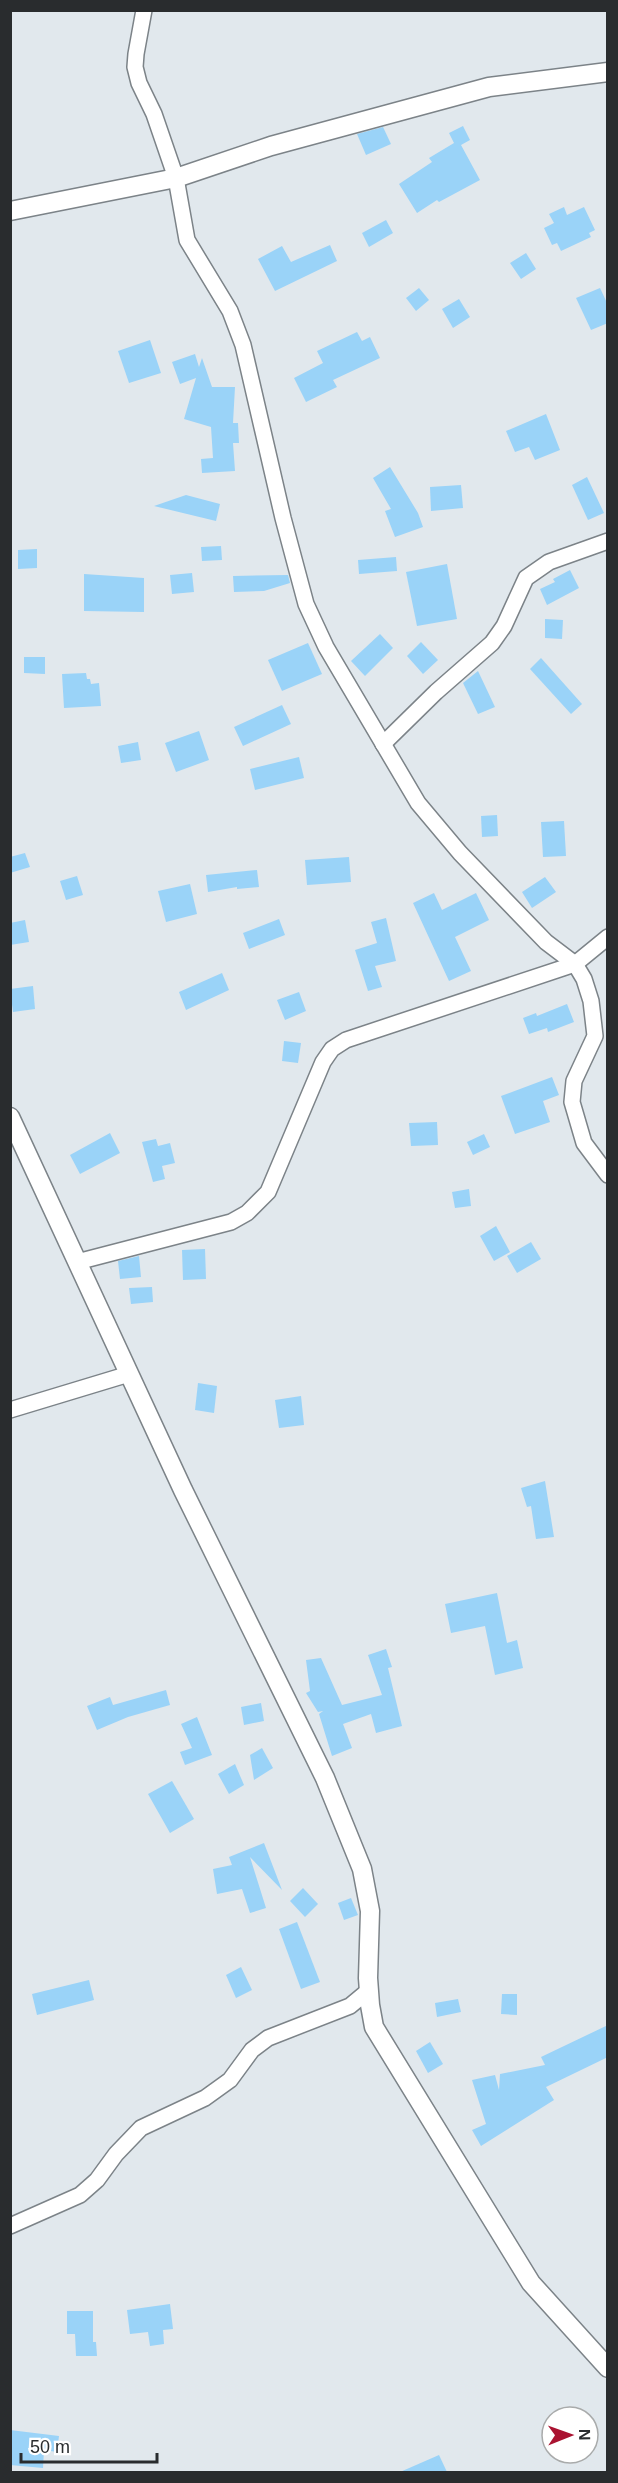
<svg xmlns="http://www.w3.org/2000/svg" width="618" height="2483" font-family="Arial,sans-serif">
<style>
.building{fill:#9ad3f8}
.lines{fill:none;stroke-linecap:round;stroke-linejoin:round}
.minor-casing{stroke:#7c8388;stroke-width:18}
.tertiary-casing{stroke:#7c8388;stroke-width:21}
.minor{stroke:#fff;stroke-width:15}
.tertiary{stroke:#fff;stroke-width:18}
</style>
<rect width="100%" height="100%" fill="#e1e8ed"/>
<!-- building -->
<g class="building">
<path d="M 463,126 L 470,140 L 461,145 L 480,180 L 439,202 L 437,200 L 417,213 L 399,184 L 432,162 L 429,158 L 454,143 L 449,133 Z"/>
<path d="M 383,127 L 391,144 L 366,155 L 357,134 Z"/>
<path d="M 564,207 L 567,215 L 584,207 L 595,230 L 589,233 L 591,237 L 561,251 L 557,243 L 552,245 L 544,228 L 554,223 L 549,214 Z"/>
<path d="M 386,220 L 393,233 L 369,247 L 362,233 Z"/>
<path d="M 330,245 L 337,261 L 275,291 L 258,259 L 282,246 L 291,262 Z"/>
<path d="M 526,253 L 536,269 L 521,279 L 510,263 Z"/>
<path d="M 419,288 L 429,300 L 416,311 L 406,298 Z"/>
<path d="M 600,288 L 608,305 L 608,323 L 591,330 L 576,298 Z"/>
<path d="M 459,299 L 470,317 L 453,328 L 442,309 Z"/>
<path d="M 357,332 L 362,341 L 370,337 L 380,358 L 333,380 L 337,387 L 306,402 L 294,378 L 323,363 L 317,351 Z"/>
<path d="M 150,340 L 161,373 L 129,383 L 118,351 Z"/>
<path d="M 195,354 L 199,367 L 202,358 L 212,387 L 235,387 L 233,423 L 238,423 L 239,443 L 233,443 L 235,471 L 202,473 L 201,459 L 213,458 L 211,427 L 184,419 L 196,378 L 180,384 L 172,362 Z"/>
<path d="M 546,414 L 560,450 L 535,460 L 529,447 L 515,452 L 506,431 Z"/>
<path d="M 390,467 L 418,513 L 423,527 L 395,537 L 385,511 L 391,509 L 373,478 Z"/>
<path d="M 587,477 L 604,513 L 588,520 L 572,485 Z"/>
<path d="M 461,485 L 463,508 L 431,511 L 430,487 Z"/>
<path d="M 186,495 L 220,504 L 216,521 L 154,506 Z"/>
<path d="M 221,546 L 222,560 L 202,561 L 201,547 Z"/>
<path d="M 37,549 L 37,568 L 18,569 L 18,550 Z"/>
<path d="M 396,557 L 397,571 L 359,574 L 358,560 Z"/>
<path d="M 447,564 L 457,619 L 417,626 L 406,572 Z"/>
<path d="M 570,570 L 579,588 L 547,605 L 540,589 L 555,582 L 553,579 Z"/>
<path d="M 192,573 L 194,592 L 172,594 L 170,575 Z"/>
<path d="M 84,574 L 144,578 L 144,612 L 84,611 Z"/>
<path d="M 288,575 L 290,583 L 264,591 L 234,592 L 233,576 Z"/>
<path d="M 545,619 L 563,620 L 562,639 L 545,638 Z"/>
<path d="M 380,634 L 393,648 L 365,676 L 351,661 Z"/>
<path d="M 421,642 L 438,660 L 423,674 L 407,656 Z"/>
<path d="M 308,643 L 322,674 L 282,691 L 268,660 Z"/>
<path d="M 24,657 L 45,657 L 45,674 L 24,673 Z"/>
<path d="M 541,658 L 582,704 L 571,714 L 530,669 Z"/>
<path d="M 478,671 L 495,707 L 478,714 L 463,683 Z"/>
<path d="M 86,673 L 87,679 L 90,679 L 91,684 L 99,683 L 101,706 L 64,708 L 62,674 Z"/>
<path d="M 282,705 L 291,724 L 243,746 L 234,727 Z"/>
<path d="M 199,731 L 209,760 L 176,772 L 165,743 Z"/>
<path d="M 138,742 L 141,760 L 121,763 L 118,746 Z"/>
<path d="M 299,757 L 304,778 L 255,790 L 250,769 Z"/>
<path d="M 497,815 L 498,836 L 482,837 L 481,816 Z"/>
<path d="M 564,821 L 566,856 L 543,857 L 541,822 Z"/>
<path d="M 25,853 L 30,867 L 10,873 L 10,857 Z"/>
<path d="M 349,857 L 351,882 L 307,885 L 305,860 Z"/>
<path d="M 257,870 L 259,887 L 237,889 L 237,887 L 208,892 L 206,875 Z"/>
<path d="M 77,876 L 83,895 L 66,900 L 60,881 Z"/>
<path d="M 545,877 L 556,892 L 532,908 L 522,892 Z"/>
<path d="M 190,884 L 197,914 L 166,922 L 158,891 Z"/>
<path d="M 434,893 L 442,910 L 476,893 L 489,920 L 455,937 L 471,971 L 449,981 L 413,903 Z"/>
<path d="M 386,918 L 396,961 L 375,966 L 382,987 L 368,991 L 355,950 L 377,943 L 371,922 Z"/>
<path d="M 279,919 L 285,935 L 249,949 L 243,933 Z"/>
<path d="M 25,920 L 29,942 L 10,945 L 10,923 Z"/>
<path d="M 222,973 L 229,990 L 186,1010 L 179,992 Z"/>
<path d="M 33,986 L 35,1009 L 13,1012 L 10,989 Z"/>
<path d="M 299,992 L 306,1011 L 285,1020 L 277,1000 Z"/>
<path d="M 567,1004 L 574,1022 L 548,1032 L 547,1028 L 529,1034 L 523,1018 L 536,1013 L 537,1016 Z"/>
<path d="M 284,1041 L 301,1043 L 298,1063 L 282,1061 Z"/>
<path d="M 552,1077 L 559,1095 L 543,1101 L 550,1122 L 515,1134 L 501,1096 Z"/>
<path d="M 437,1122 L 438,1145 L 411,1146 L 409,1123 Z"/>
<path d="M 110,1133 L 120,1153 L 80,1174 L 70,1155 Z"/>
<path d="M 484,1134 L 490,1147 L 473,1155 L 467,1142 Z"/>
<path d="M 156,1139 L 158,1146 L 170,1143 L 175,1163 L 162,1166 L 165,1179 L 153,1182 L 142,1142 Z"/>
<path d="M 469,1189 L 471,1206 L 455,1208 L 452,1192 Z"/>
<path d="M 496,1226 L 510,1252 L 494,1261 L 480,1236 Z"/>
<path d="M 531,1242 L 541,1259 L 517,1273 L 507,1256 Z"/>
<path d="M 205,1249 L 206,1279 L 183,1280 L 182,1250 Z"/>
<path d="M 139,1256 L 141,1277 L 120,1279 L 118,1261 Z"/>
<path d="M 152,1287 L 153,1302 L 131,1304 L 129,1288 Z"/>
<path d="M 198,1383 L 217,1386 L 214,1413 L 195,1410 Z"/>
<path d="M 301,1396 L 304,1425 L 279,1428 L 275,1400 Z"/>
<path d="M 545,1481 L 554,1537 L 536,1539 L 531,1506 L 527,1507 L 521,1488 Z"/>
<path d="M 497,1593 L 507,1643 L 517,1640 L 523,1668 L 495,1675 L 485,1626 L 451,1633 L 445,1604 Z"/>
<path d="M 386,1649 L 392,1667 L 388,1668 L 402,1726 L 376,1733 L 371,1714 L 343,1724 L 352,1748 L 332,1756 L 319,1714 L 323,1711 L 318,1712 L 306,1693 L 310,1691 L 306,1660 L 321,1658 L 342,1705 L 382,1695 L 368,1655 Z"/>
<path d="M 166,1690 L 170,1705 L 128,1717 L 97,1730 L 87,1706 L 110,1697 L 113,1705 Z"/>
<path d="M 261,1703 L 264,1721 L 244,1725 L 241,1707 Z"/>
<path d="M 197,1717 L 212,1755 L 185,1765 L 180,1752 L 192,1748 L 181,1724 Z"/>
<path d="M 262,1748 L 273,1768 L 254,1780 L 250,1755 Z"/>
<path d="M 235,1764 L 244,1785 L 229,1794 L 218,1774 Z"/>
<path d="M 172,1781 L 194,1819 L 170,1833 L 148,1794 Z"/>
<path d="M 264,1843 L 282,1890 L 250,1857 L 266,1908 L 250,1913 L 242,1889 L 217,1894 L 213,1869 L 232,1865 L 229,1857 Z"/>
<path d="M 303,1888 L 318,1904 L 305,1917 L 290,1901 Z"/>
<path d="M 351,1898 L 358,1915 L 344,1920 L 338,1903 Z"/>
<path d="M 297,1922 L 320,1982 L 301,1989 L 279,1929 Z"/>
<path d="M 241,1967 L 252,1990 L 236,1998 L 226,1975 Z"/>
<path d="M 89,1980 L 94,2000 L 37,2015 L 32,1994 Z"/>
<path d="M 502,1994 L 517,1994 L 517,2015 L 501,2014 Z"/>
<path d="M 458,1999 L 461,2012 L 437,2017 L 435,2003 Z"/>
<path d="M 608,2025 L 608,2057 L 546,2087 L 554,2100 L 481,2146 L 472,2130 L 486,2124 L 472,2080 L 495,2075 L 499,2090 L 500,2074 L 545,2065 L 541,2057 Z"/>
<path d="M 430,2042 L 443,2064 L 428,2073 L 416,2051 Z"/>
<path d="M 170,2304 L 173,2329 L 163,2330 L 164,2344 L 150,2346 L 148,2332 L 130,2334 L 127,2310 Z"/>
<path d="M 67,2311 L 93,2311 L 93,2342 L 96,2342 L 97,2356 L 76,2356 L 75,2334 L 67,2334 Z"/>
<path d="M 10,2430 L 59,2436 L 57,2452 L 44,2450 L 43,2468 L 10,2465 Z"/>
<path d="M 439,2455 L 447,2472 L 400,2472 Z"/>
</g>
<g class="lines">
<defs>
<g id="minor">
<path d="M 144,10 L 136,54 L 135,67 L 139,83 L 154,114 L 176,178 L 187,240 L 230,311 L 243,345 L 283,518 L 306,604 L 326,647 L 418,803 L 460,853 L 546,942 L 575,964 L 584,979 L 591,1001 L 595,1036 L 574,1081 L 572,1102 L 584,1143 L 608,1175"/>
<path d="M 383,744 L 436,692 L 492,643 L 504,626 L 526,578 L 549,562 L 608,541"/>
<path d="M 77,1262 L 231,1222 L 247,1213 L 268,1192 L 323,1062 L 332,1049 L 346,1040 L 575,964 L 608,937"/>
<path d="M 10,1410 L 129,1374"/>
<path d="M 10,2226 L 80,2195 L 97,2180 L 116,2154 L 141,2128 L 205,2098 L 230,2080 L 252,2050 L 268,2038 L 350,2006 L 368,1991"/>
</g>
<g id="tertiary">
<path d="M 10,211 L 176,178 L 271,146 L 489,87 L 608,72"/>
<path d="M 10,1117 L 183,1490 L 325,1778 L 362,1869 L 370,1911 L 368,1978 L 370,2005 L 374,2027 L 531,2283 L 608,2368"/>
</g>
</defs>
<!-- minor casing -->
<use href="#minor" class="minor-casing"/>
<!-- tertiary casing -->
<use href="#tertiary" class="tertiary-casing"/>
<!-- minor -->
<use href="#minor" class="minor"/>
<!-- tertiary -->
<use href="#tertiary" class="tertiary"/>
</g>
<!-- border -->
<rect width="618" height="2483" fill="none" stroke="#292c2e" stroke-width="24"/>
<!-- north arrow -->
<g transform="translate(570 2435) rotate(89)"><circle r="28" fill="#ffffff" stroke="#a9abab" stroke-width="1.5"/>
<path d="M0-4.5L10 22L0 15L-10 22Z" fill="#aa1331"/>
<text y="-9" font-size="16" font-weight="bold" text-anchor="middle" fill="#292c2e">N</text>
</g>
<!-- scale -->
<path d="M21 2453v9h136v-9" fill="none" stroke="#292c2e" stroke-width="3"/>
<text x="30" y="2453" font-size="18" fill="#292c2e" stroke="#ffffff" stroke-width="4.5" paint-order="stroke">50 m</text>
</svg>
